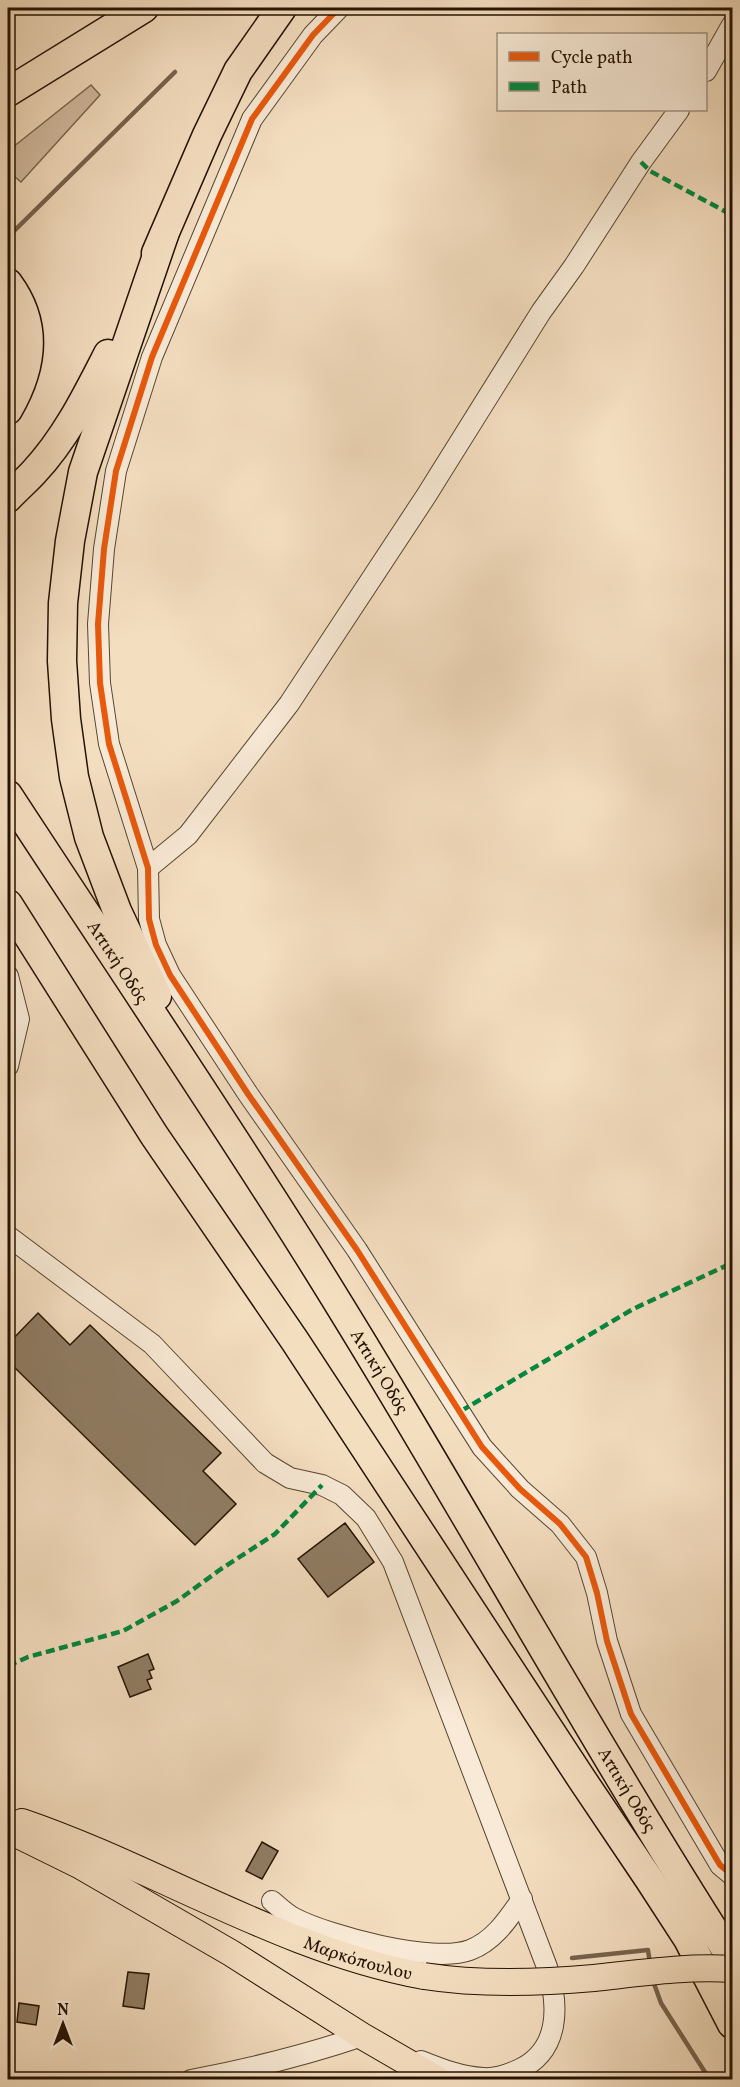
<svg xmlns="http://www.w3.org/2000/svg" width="740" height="2087" font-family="Vollkorn,serif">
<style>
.green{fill:#d1bba0;stroke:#7a6750;stroke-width:1.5}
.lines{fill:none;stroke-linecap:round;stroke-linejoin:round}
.stream{stroke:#76634d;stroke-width:4.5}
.building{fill:#907d64;stroke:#241301;stroke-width:1.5}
.minor-casing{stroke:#584631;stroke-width:22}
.major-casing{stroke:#241301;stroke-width:28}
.highway-casing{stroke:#241301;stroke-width:31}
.minor{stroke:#f8ead6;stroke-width:20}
.major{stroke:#f4dec0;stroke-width:26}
.highway{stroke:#f4dec0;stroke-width:28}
.major-bridge-casing{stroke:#241301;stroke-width:28;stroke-linecap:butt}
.major-bridge{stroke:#f4dec0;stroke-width:26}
.quiet{stroke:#00873e;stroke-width:4.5;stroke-dasharray:9 4.5;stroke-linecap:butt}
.cycleway-casing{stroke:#f8ead6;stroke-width:10}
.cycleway{stroke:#e8590c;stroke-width:6}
.labels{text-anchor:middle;stroke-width:6;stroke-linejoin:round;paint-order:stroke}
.street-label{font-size:18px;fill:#241301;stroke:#f8ead6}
</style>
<rect width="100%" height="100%" fill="#f4dec0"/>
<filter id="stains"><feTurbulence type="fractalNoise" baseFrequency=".00333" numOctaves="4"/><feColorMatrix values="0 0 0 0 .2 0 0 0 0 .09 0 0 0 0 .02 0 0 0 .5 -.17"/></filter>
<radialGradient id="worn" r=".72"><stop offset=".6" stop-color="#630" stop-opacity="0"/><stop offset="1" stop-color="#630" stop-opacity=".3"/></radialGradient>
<!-- green -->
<path class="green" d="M 91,85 L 100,95 L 21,182 L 8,171 L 8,151 Z"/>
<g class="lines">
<!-- stream -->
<g class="stream">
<path d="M 12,233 L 175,72"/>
<path d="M 572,1958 L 648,1950 L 650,1964"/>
<path d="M 652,1978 L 661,2003 L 710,2080"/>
</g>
</g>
<!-- building -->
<g class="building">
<path d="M 38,1313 L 70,1345 L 90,1325 L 221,1453 L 203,1471 L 236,1504 L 195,1545 L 8,1361 L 8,1344 Z"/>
<path d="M 345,1523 L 374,1562 L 328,1597 L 298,1559 Z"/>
<path d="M 148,1654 L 154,1669 L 149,1671 L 152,1678 L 147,1680 L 151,1689 L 130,1697 L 118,1667 Z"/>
<path d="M 262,1842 L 278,1851 L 262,1879 L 246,1871 Z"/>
<path d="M 128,1972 L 149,1974 L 144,2009 L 123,2006 Z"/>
<path d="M 19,2003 L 39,2006 L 36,2025 L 17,2022 Z"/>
</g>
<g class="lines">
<defs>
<g id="minor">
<path d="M 339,8 L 313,35 L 252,119 L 152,357 L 116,471 L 104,549 L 98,624 L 100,683 L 109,744 L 148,868 L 149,919 L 156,945 L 170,975 L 248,1094 L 357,1250 L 482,1447 L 520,1489 L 560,1524 L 586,1557 L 597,1593 L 607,1641 L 631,1714 L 720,1865 L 732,1875"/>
<path d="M 706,71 L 732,25"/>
<path d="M 148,868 L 188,835 L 289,704 L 426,496 L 541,312 L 574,266 L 641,162 L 679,110"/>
<path d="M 8,976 L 19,1019 L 8,1066"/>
<path d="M 8,1236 L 152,1344 L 265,1463 L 290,1478 L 322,1485 L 342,1495 L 366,1518 L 393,1562 L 547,1967 C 559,2004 561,2051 518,2070 C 507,2075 495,2079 483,2078 C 461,2077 441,2069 421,2061"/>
<path d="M 272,1901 C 279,1907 286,1914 294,1918 C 329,1936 433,1964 470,1950 C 494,1941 508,1919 522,1899"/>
<path d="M 191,2080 C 249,2069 306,2055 362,2036 L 372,2040"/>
</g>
<g id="major">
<path id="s1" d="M 22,1822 C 157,1868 282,1950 424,1976"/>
<path d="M 8,1830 L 79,1865 L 231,1953 L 362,2036 L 438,2080"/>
</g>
<g id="highway">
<path d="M 8,92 L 144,8"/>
<path d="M 156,253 L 207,135 L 238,71 L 282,8"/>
<path d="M 8,283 C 39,325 33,367 8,410"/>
<path d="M 8,498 C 16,489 26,481 34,472 C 66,438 87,395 108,354"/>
<path id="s2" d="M 8,795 C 106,945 206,1093 302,1245 C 450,1480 582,1725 732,1959"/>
<path d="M 8,904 L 154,1135 L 295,1341 L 581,1778 L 649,1879 L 688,1939 L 732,2024"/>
<path d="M 157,996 L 117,911 L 89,837 L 74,777 L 66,719 L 62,661 L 63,603 L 70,541 L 83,472 L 164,235"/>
</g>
</defs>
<!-- minor casing -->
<use href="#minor" class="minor-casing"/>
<!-- major casing -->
<use href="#major" class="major-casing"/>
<!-- highway casing -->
<use href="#highway" class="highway-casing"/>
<!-- minor -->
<use href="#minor" class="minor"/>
<!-- major -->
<use href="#major" class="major"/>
<!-- highway -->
<use href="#highway" class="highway"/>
<defs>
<path id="major-bridge" d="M 424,1976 C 480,1985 538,1983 594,1978 C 640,1973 687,1966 732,1969"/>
</defs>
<!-- major-bridge casing -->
<use href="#major-bridge" class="major-bridge-casing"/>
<!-- major-bridge -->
<use href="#major-bridge" class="major-bridge"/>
<!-- quiet -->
<g class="quiet">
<path d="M 641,162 L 650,171 L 732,215"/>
<path d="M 461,1411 L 633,1309 L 732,1263"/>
<path d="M 8,1666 L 28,1657 L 123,1631 L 177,1601 L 221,1569 L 275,1534 L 322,1485"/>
</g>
<defs>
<path id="cycleway" d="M 339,8 L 313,35 L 252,119 L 152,357 L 116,471 L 104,549 L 98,624 L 100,683 L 109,744 L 148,868 L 149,919 L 156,945 L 170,975 L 248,1094 L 357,1250 L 482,1447 L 520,1489 L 560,1524 L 586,1557 L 597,1593 L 607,1641 L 631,1714 L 720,1865 L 732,1875"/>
</defs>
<!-- cycleway casing -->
<use href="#cycleway" class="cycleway-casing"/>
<!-- cycleway -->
<use href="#cycleway" class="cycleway"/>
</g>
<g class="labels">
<!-- street labels -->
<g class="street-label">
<text dy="6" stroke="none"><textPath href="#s2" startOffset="200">Αττική Οδός</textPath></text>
<text dy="6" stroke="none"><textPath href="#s2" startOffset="686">Αττική Οδός</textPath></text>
<text dy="6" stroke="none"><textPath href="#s2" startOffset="1172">Αττική Οδός</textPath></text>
<text dy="6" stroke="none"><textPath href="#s1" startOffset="363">Μαρκόπουλου</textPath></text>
</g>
</g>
<!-- margin -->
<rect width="740" height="2087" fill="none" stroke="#f4dec0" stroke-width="30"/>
<rect x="9" y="9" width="722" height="2069" fill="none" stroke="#241301" stroke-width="3"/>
<rect x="15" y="15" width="710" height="2057" fill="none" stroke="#241301" stroke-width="1.5"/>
<!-- legend -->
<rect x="497" y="33" width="210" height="78" fill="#f8ead6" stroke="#a39481" stroke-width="1.5"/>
<rect x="509" y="52" width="30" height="9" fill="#e8590c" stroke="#a39481" stroke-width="1.5"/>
<text x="551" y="63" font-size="18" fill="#241301">Cycle path</text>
<rect x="509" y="82" width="30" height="9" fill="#00873e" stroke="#a39481" stroke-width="1.5"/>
<text x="551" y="93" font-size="18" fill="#241301">Path</text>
<!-- north arrow -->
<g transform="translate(63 2024)" stroke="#f8ead6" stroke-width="4.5" paint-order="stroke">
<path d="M0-4.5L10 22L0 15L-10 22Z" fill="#241301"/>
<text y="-9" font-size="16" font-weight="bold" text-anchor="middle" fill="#241301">N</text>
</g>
<rect width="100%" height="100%" filter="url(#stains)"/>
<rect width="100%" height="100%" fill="url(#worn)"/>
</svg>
